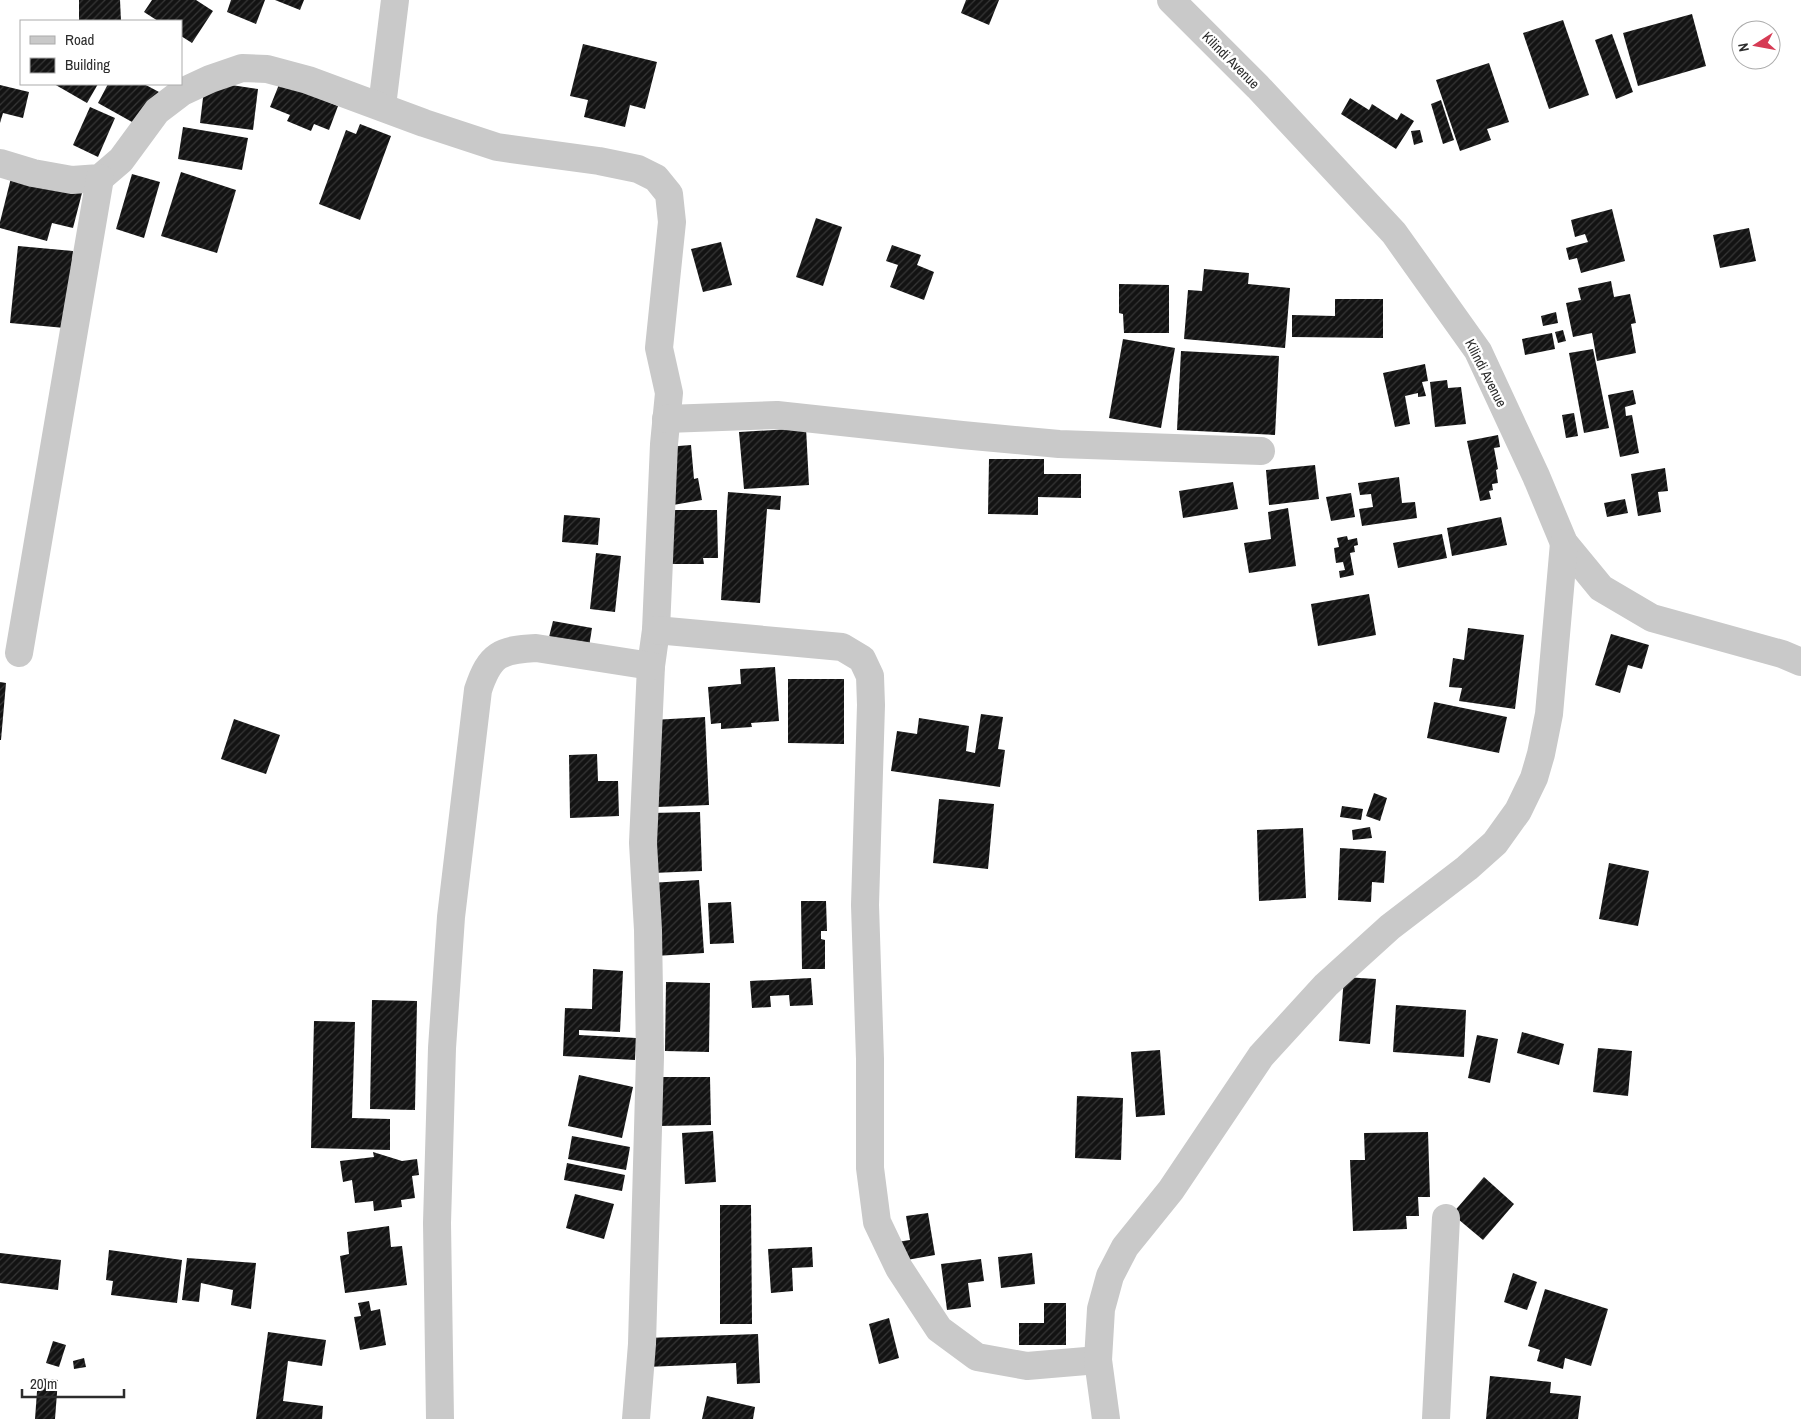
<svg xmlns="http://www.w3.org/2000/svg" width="1801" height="1419" font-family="'Archivo Narrow',sans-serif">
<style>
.building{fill:url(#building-hatch)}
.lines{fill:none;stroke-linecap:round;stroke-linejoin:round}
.minor{stroke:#c9c9c9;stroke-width:28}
.labels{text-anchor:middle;stroke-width:5;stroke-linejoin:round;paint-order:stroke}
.street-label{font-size:14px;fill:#2c2c2c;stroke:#fff}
</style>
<defs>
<pattern id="building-hatch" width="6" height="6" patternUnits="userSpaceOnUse" patternTransform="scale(1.25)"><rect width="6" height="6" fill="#131313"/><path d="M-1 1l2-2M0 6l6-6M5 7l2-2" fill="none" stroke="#363636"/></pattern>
</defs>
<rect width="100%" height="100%" fill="#fff"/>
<!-- building -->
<g class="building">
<path d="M 79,0 L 120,0 L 121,21 L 79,21 Z"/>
<path d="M 152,0 L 196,0 L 213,11 L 192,43 L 181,36 L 181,21 L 158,21 L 144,12 Z"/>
<path d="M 231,0 L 265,0 L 256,24 L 227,12 Z"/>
<path d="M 275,0 L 304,0 L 300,10 Z"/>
<path d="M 966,0 L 999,0 L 989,25 L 961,13 Z"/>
<path d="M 1692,14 L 1706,66 L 1638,86 L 1623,33 Z"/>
<path d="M 1563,20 L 1589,95 L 1549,109 L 1523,33 Z"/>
<path d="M 1612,34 L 1633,92 L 1616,99 L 1595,40 Z"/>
<path d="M 583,44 L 657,62 L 645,109 L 630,105 L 625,127 L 584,117 L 588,100 L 570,96 Z"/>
<path d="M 1489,63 L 1509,122 L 1487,129 L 1491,140 L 1460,151 L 1436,80 Z"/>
<path d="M 205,81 L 258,89 L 253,130 L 200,123 Z"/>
<path d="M 280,82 L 338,106 L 329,130 L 314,124 L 311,131 L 287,121 L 290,115 L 270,107 Z"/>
<path d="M 54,84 L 98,84 L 87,103 Z"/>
<path d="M 108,84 L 144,84 L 159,92 L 141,127 L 98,103 Z"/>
<path d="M 0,85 L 29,92 L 23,118 L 3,113 L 0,123 Z"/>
<path d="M 1350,98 L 1369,110 L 1372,104 L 1397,120 L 1401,113 L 1414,121 L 1396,149 L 1341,114 Z"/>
<path d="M 1441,100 L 1454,140 L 1443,144 L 1431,104 Z"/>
<path d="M 90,107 L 115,118 L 98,157 L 73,145 Z"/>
<path d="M 360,124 L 391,136 L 360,220 L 319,204 L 346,130 L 356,134 Z"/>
<path d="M 183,127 L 248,138 L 242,170 L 178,159 Z"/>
<path d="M 1420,130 L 1423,142 L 1414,145 L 1411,131 Z"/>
<path d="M 181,172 L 236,190 L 217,253 L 161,236 Z"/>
<path d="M 12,174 L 82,193 L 73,228 L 52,223 L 47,241 L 0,228 L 0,222 Z"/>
<path d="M 132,174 L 160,182 L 144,238 L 116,229 Z"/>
<path d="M 1612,209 L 1625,261 L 1581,273 L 1577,258 L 1569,260 L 1566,248 L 1588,242 L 1585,234 L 1575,237 L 1571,220 Z"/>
<path d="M 816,218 L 842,227 L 823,286 L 796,277 Z"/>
<path d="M 1749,228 L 1756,261 L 1720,268 L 1713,235 Z"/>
<path d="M 721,242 L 732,285 L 703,292 L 691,249 Z"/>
<path d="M 892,245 L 921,255 L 917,265 L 934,272 L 924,300 L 890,287 L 898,265 L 886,261 Z"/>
<path d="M 18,246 L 73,251 L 65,328 L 10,323 Z"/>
<path d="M 1204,269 L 1249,273 L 1248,284 L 1290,288 L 1285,348 L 1184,339 L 1188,290 L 1202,291 Z"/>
<path d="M 1611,281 L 1614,297 L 1630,294 L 1636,323 L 1631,324 L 1636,353 L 1597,361 L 1592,333 L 1573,337 L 1566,303 L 1581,300 L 1578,288 Z"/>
<path d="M 1119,284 L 1169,285 L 1169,333 L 1124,333 L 1123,314 L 1119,313 Z"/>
<path d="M 1335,299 L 1383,299 L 1383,338 L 1292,337 L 1292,315 L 1335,316 Z"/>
<path d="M 1556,312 L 1558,323 L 1543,326 L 1541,316 Z"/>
<path d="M 1563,330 L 1566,341 L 1558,343 L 1555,332 Z"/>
<path d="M 1552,333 L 1555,349 L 1525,355 L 1522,339 Z"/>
<path d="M 1123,339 L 1175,348 L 1161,428 L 1109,418 Z"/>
<path d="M 1593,349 L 1609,428 L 1584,433 L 1569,353 Z"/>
<path d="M 1181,351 L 1279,356 L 1275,435 L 1177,430 Z"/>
<path d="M 1425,364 L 1428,381 L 1422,382 L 1426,396 L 1418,397 L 1418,393 L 1405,396 L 1410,424 L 1395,427 L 1383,373 Z"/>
<path d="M 1447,380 L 1448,388 L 1461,387 L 1466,424 L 1435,427 L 1430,382 Z"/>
<path d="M 1633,390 L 1636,404 L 1625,407 L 1626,416 L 1632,415 L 1639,453 L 1620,457 L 1608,395 Z"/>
<path d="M 1574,413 L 1578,436 L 1566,438 L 1562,415 Z"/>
<path d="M 806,428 L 809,485 L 744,489 L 739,432 Z"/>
<path d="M 1498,435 L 1500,447 L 1494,448 L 1498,469 L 1496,470 L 1498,483 L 1492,484 L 1493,490 L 1489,491 L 1491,499 L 1480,501 L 1467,441 Z"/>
<path d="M 691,445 L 694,479 L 698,478 L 702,500 L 673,505 L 666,447 Z"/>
<path d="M 989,459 L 1044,459 L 1044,474 L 1081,474 L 1081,498 L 1038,497 L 1038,515 L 988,514 Z"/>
<path d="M 1315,465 L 1319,499 L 1269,505 L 1266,470 Z"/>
<path d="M 1665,468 L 1668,491 L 1658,492 L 1661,512 L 1638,516 L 1631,474 Z"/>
<path d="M 1399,477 L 1402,503 L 1415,502 L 1417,518 L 1362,526 L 1359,509 L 1373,507 L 1371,494 L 1360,495 L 1358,483 Z"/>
<path d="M 1233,482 L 1238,509 L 1183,518 L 1179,491 Z"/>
<path d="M 728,492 L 781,496 L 780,510 L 767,509 L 760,603 L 721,600 Z"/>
<path d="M 1351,493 L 1355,517 L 1331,521 L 1326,497 Z"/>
<path d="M 1625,499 L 1628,513 L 1607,517 L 1604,503 Z"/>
<path d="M 1288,508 L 1296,566 L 1249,573 L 1244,543 L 1271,539 L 1268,512 Z"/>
<path d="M 668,510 L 717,510 L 718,558 L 703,558 L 704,564 L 668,564 Z"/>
<path d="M 564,515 L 600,518 L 598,545 L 562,542 Z"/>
<path d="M 1501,517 L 1507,545 L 1452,556 L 1447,528 Z"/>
<path d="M 1442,534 L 1447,558 L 1398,568 L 1393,543 Z"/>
<path d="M 1347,536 L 1348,540 L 1357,538 L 1358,545 L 1354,546 L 1355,552 L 1350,553 L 1354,575 L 1340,578 L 1339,571 L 1345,570 L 1343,562 L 1336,563 L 1334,548 L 1339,547 L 1337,538 Z"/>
<path d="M 596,553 L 621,556 L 615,612 L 590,609 Z"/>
<path d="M 1369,594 L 1376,635 L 1318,646 L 1311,604 Z"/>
<path d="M 553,621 L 592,628 L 588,653 L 547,645 Z"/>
<path d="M 1468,628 L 1524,635 L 1515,709 L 1459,701 L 1462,688 L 1449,687 L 1453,658 L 1464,660 Z"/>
<path d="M 1611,634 L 1649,645 L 1642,669 L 1628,665 L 1620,693 L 1595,685 Z"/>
<path d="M 775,667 L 779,721 L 751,723 L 752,727 L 721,729 L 721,723 L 711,724 L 708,687 L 741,684 L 740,669 Z"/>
<path d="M 788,679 L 844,679 L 844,744 L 788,743 Z"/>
<path d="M 0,682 L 6,683 L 1,740 L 0,740 Z"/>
<path d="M 1434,702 L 1507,717 L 1499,753 L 1427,738 Z"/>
<path d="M 981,714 L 1003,717 L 998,749 L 1005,750 L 1000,787 L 891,771 L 897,731 L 917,734 L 919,718 L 969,726 L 966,751 L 975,753 Z"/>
<path d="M 705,717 L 709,805 L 657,807 L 653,720 Z"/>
<path d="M 234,719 L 280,735 L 266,774 L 221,759 Z"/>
<path d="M 597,754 L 598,781 L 618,781 L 619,816 L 570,818 L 569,755 Z"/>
<path d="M 1374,793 L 1387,798 L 1380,821 L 1366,816 Z"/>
<path d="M 939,799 L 994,804 L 988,869 L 933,863 Z"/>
<path d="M 1342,806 L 1363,809 L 1361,820 L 1340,817 Z"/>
<path d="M 700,812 L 702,871 L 652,873 L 650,813 Z"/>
<path d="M 1370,827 L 1372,838 L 1353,840 L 1352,830 Z"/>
<path d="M 1303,828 L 1306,898 L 1259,901 L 1257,830 Z"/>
<path d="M 1340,848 L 1386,851 L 1384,883 L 1372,882 L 1371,902 L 1338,900 Z"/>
<path d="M 1609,863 L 1649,871 L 1638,926 L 1599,919 Z"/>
<path d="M 699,880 L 704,953 L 655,956 L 650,883 Z"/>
<path d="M 801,901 L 826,901 L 827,931 L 821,931 L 821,939 L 825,940 L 825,969 L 802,969 Z"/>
<path d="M 731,902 L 734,943 L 710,944 L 708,903 Z"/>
<path d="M 593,969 L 623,971 L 620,1032 L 579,1030 L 579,1035 L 636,1038 L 635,1060 L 563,1056 L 565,1008 L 592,1009 Z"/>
<path d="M 1344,977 L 1376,979 L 1370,1044 L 1339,1041 Z"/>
<path d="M 811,978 L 813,1005 L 790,1006 L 789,995 L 770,996 L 771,1007 L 752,1008 L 750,981 Z"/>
<path d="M 666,982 L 710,983 L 709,1052 L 665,1051 Z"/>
<path d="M 372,1000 L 417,1001 L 415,1110 L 370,1109 Z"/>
<path d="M 1396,1005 L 1466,1010 L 1464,1057 L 1393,1052 Z"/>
<path d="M 314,1021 L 355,1022 L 352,1118 L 390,1119 L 390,1150 L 311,1148 Z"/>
<path d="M 1522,1032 L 1564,1044 L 1559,1065 L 1517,1053 Z"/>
<path d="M 1477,1035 L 1498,1039 L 1490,1083 L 1468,1078 Z"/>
<path d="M 1598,1048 L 1632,1051 L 1628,1096 L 1593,1092 Z"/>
<path d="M 1160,1050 L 1165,1115 L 1136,1117 L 1131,1052 Z"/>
<path d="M 579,1075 L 633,1087 L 622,1138 L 568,1126 Z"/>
<path d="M 658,1077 L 710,1077 L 711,1125 L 659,1126 Z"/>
<path d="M 1077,1096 L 1123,1098 L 1121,1160 L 1075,1158 Z"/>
<path d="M 713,1131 L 716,1182 L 685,1184 L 682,1133 Z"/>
<path d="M 1428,1132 L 1430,1197 L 1418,1197 L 1419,1216 L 1406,1216 L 1407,1229 L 1353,1231 L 1350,1160 L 1365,1160 L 1364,1133 Z"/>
<path d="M 572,1136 L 630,1147 L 626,1170 L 568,1159 Z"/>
<path d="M 373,1152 L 402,1161 L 417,1159 L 419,1175 L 412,1176 L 415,1198 L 401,1200 L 402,1207 L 374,1211 L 373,1201 L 355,1203 L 352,1180 L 343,1182 L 340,1161 L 374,1157 Z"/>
<path d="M 567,1163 L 625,1175 L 622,1191 L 564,1180 Z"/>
<path d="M 1484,1177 L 1514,1204 L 1483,1240 L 1452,1214 Z"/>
<path d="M 575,1194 L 614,1204 L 604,1239 L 566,1228 Z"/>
<path d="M 720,1205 L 751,1205 L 752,1324 L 720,1324 Z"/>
<path d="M 928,1213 L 935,1255 L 901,1261 L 897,1242 L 910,1240 L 906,1216 Z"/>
<path d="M 389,1226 L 391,1247 L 402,1246 L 407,1285 L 345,1293 L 340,1256 L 349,1254 L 347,1232 Z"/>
<path d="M 812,1247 L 813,1267 L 792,1268 L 793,1291 L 771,1293 L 768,1249 Z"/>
<path d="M 109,1250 L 182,1260 L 177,1303 L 111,1295 L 113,1281 L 106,1280 Z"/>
<path d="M 0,1253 L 61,1260 L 58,1290 L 0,1283 Z"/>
<path d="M 1032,1253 L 1035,1284 L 1001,1288 L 998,1257 Z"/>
<path d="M 187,1258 L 256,1263 L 251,1309 L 231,1305 L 233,1290 L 201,1283 L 199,1302 L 182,1300 Z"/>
<path d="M 981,1259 L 984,1281 L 968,1283 L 971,1307 L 947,1310 L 941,1264 Z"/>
<path d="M 1513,1273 L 1537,1282 L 1527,1310 L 1504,1302 Z"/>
<path d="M 1545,1289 L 1608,1309 L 1591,1366 L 1565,1358 L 1563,1369 L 1537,1361 L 1540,1350 L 1528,1346 Z"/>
<path d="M 369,1301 L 371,1311 L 380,1309 L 386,1345 L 360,1350 L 354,1317 L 361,1316 L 358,1303 Z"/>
<path d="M 1044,1303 L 1066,1303 L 1066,1345 L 1019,1345 L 1019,1323 L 1044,1323 Z"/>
<path d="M 889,1318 L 899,1358 L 879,1364 L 869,1324 Z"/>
<path d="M 268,1332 L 326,1340 L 322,1366 L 288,1361 L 283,1401 L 323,1406 L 322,1419 L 256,1419 Z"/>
<path d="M 758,1334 L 760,1383 L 737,1384 L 736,1363 L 647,1367 L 646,1338 Z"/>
<path d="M 53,1341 L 66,1345 L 59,1367 L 46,1363 Z"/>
<path d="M 84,1358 L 86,1367 L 74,1369 L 73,1361 Z"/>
<path d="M 1490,1376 L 1551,1382 L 1550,1393 L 1581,1396 L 1578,1419 L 1486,1419 Z"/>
<path d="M 38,1378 L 58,1380 L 55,1419 L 35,1419 Z"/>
<path d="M 707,1396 L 755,1407 L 753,1419 L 702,1419 Z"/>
</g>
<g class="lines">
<!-- minor -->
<g class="minor">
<path d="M 1171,0 L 1258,87 L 1394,233 L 1478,351 L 1536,476 L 1564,543 L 1601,588 L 1652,618 L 1782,654 L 1801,662"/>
<path d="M 382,106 L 395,0"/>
<path d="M 0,163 L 33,173 L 72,180 L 100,178 L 121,160 L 157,111 L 182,92 L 210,79 L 242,68 L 267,69 L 308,80 L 424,123 L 497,147 L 599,161 L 638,169 L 656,178 L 669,194 L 672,222 L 659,348 L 669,393 L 664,444 L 656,630 L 651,666 L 643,843 L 648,930 L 650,1057 L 642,1344 L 636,1419"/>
<path d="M 666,419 L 777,415 L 962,435 L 1059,444 L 1261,451"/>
<path d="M 656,630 L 842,647 L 862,659 L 870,676 L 871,705 L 865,905 L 870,1059 L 870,1168 L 877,1222 L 899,1268 L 939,1329 L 977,1357 L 1027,1366 L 1098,1360"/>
<path d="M 19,653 L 100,178"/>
<path d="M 440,1419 L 437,1223 L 442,1048 L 451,917 L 478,690 C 490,654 500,650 536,648 L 651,666"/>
<path d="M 1106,1419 L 1098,1360 L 1101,1309 L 1110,1276 L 1125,1247 L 1171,1190 L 1261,1056 L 1326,985 L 1390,927 L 1467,868 L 1495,843 L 1518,811 L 1534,778 L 1541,754 L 1549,714 L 1564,543"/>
<path d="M 1436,1419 L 1446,1218"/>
</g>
</g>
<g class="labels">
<!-- street labels -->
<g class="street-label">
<text transform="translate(1231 60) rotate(45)" y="5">Kilindi Avenue</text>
<text transform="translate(1486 373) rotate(63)" y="5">Kilindi Avenue</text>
</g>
</g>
<!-- legend -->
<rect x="20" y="20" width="162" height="65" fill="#ffffff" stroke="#ababab"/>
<rect x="30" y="36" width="25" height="8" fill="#c9c9c9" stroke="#ababab"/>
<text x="65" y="45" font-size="15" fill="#2c2c2c">Road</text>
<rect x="30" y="58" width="25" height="15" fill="url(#building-hatch)" stroke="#ababab"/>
<text x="65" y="70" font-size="15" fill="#2c2c2c">Building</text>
<!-- north arrow -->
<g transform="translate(1756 45) rotate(259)"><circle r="24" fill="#ffffff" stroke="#ababab"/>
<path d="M0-4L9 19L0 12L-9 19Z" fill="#d63b54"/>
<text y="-8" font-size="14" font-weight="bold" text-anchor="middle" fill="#2c2c2c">N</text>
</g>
<!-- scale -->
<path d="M22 1389v8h102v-8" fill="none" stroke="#2c2c2c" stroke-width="2.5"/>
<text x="30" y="1389" font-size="15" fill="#2c2c2c" stroke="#ffffff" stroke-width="4" paint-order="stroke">20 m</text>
</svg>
